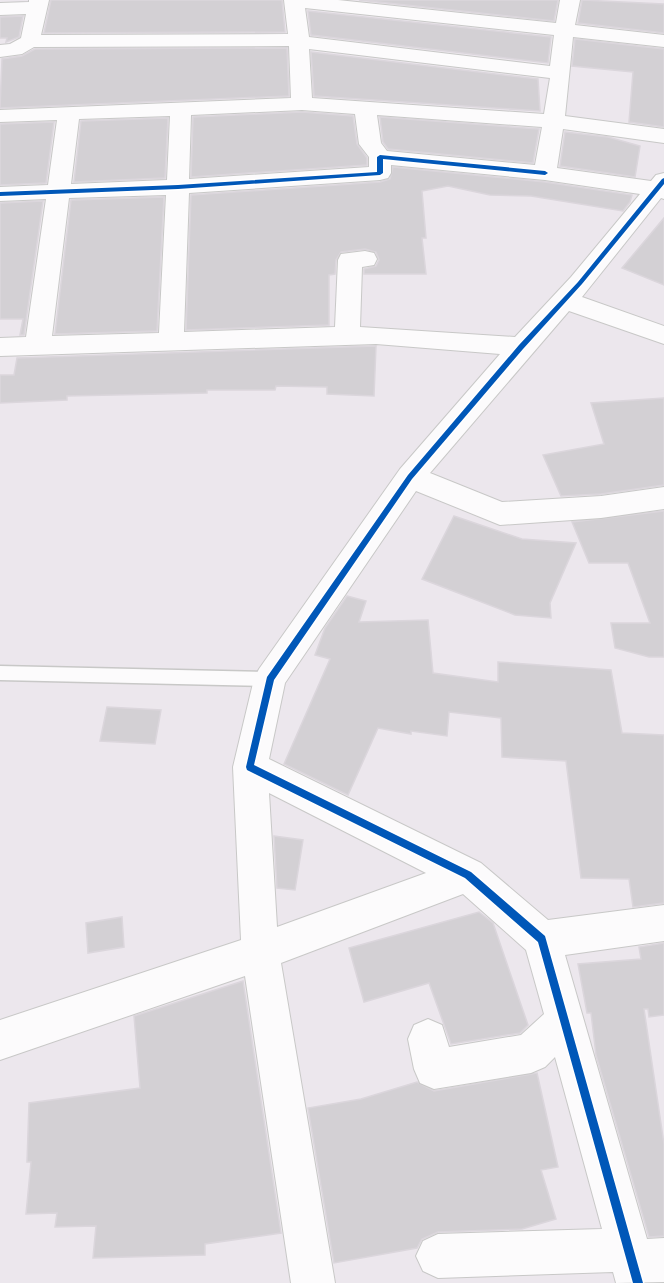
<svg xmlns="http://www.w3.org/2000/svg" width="664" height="1283" font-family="Jost,sans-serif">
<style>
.building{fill:#d3d0d4;stroke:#dbd6dc;stroke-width:1.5}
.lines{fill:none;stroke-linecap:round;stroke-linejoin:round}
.service-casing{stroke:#c8c8c7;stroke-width:3}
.minor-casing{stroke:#c8c8c7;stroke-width:2}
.service{fill:#fcfbfc;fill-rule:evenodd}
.minor{fill:#fcfbfc;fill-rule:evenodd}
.cycleway-casing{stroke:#fff;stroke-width:3}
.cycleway{fill:#0057b8;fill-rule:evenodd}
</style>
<rect width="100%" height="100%" fill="#ece7ed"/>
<!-- building -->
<g class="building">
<path d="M 51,0 L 282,0 L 285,32 L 44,33 Z"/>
<path d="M 359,0 L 558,0 L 554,21 Z"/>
<path d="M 582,0 L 664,4 L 664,33 L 578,23 Z"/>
<path d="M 308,11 L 551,37 L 548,63 L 311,35 Z"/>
<path d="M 23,16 L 19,37 L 6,42 L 7,38 L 0,38 L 0,17 Z"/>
<path d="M 575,39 L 664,49 L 664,127 L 629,122 L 633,72 L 572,66 Z"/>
<path d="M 287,48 L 289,96 L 0,108 L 2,59 L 22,56 L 35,49 Z"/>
<path d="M 311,52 L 538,79 L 540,111 L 314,96 Z"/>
<path d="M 302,112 L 353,116 L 357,144 L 367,158 L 367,165 L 191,177 L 193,117 Z"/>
<path d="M 380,117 L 539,129 L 533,163 L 388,149 L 383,142 Z"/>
<path d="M 168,118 L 165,178 L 74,182 L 81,121 Z"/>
<path d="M 54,122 L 46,183 L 0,185 L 0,124 Z"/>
<path d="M 565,132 L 608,137 L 640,146 L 635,177 L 560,166 Z"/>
<path d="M 393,167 L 545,182 L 632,195 L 630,202 L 623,211 L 531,196 L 490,195 L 448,186 L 422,191 L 426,238 L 422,238 L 426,274 L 364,274 L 364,269 L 376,266 L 379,260 L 376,252 L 365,249 L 341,252 L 336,260 L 335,274 L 329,275 L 329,325 L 186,330 L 191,195 L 380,182 L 390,179 Z"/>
<path d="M 164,197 L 157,331 L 55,334 L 71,200 Z"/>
<path d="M 43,201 L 24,335 L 20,335 L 23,319 L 0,319 L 0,203 Z"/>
<path d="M 664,218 L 664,285 L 622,268 Z"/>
<path d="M 376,346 L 374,396 L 327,394 L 327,387 L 276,386 L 275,390 L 207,390 L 207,393 L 67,396 L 67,400 L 0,403 L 0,375 L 14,375 L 17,358 Z"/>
<path d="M 664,398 L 664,485 L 601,494 L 561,496 L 543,455 L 604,444 L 591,403 Z"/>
<path d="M 664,511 L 664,657 L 649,657 L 615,648 L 611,623 L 650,623 L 628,563 L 589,563 L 572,522 Z"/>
<path d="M 454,516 L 522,539 L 576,543 L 550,603 L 551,618 L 515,615 L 422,579 Z"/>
<path d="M 347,596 L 366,601 L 359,622 L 428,620 L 433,673 L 498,682 L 498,662 L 611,670 L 622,733 L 664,735 L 664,903 L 633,907 L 629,879 L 581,878 L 566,761 L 502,757 L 501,718 L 449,712 L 447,736 L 411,731 L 411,734 L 378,728 L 348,795 L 284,764 L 330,659 L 315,655 L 325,628 Z"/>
<path d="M 107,707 L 161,710 L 155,744 L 100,741 Z"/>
<path d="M 274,836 L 303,840 L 295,890 L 277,888 Z"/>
<path d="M 479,912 L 493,923 L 528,1025 L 520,1033 L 451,1044 L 429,983 L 364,1002 L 349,948 Z"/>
<path d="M 122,917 L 124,947 L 88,953 L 86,923 Z"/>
<path d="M 664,943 L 664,1015 L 649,1017 L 648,1009 L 644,1009 L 664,1144 L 664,1236 L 649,1237 L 596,1055 L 591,1013 L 587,1013 L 578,964 L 641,959 L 639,947 Z"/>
<path d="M 243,981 L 281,1233 L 205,1244 L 205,1255 L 93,1258 L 96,1226 L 55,1227 L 57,1213 L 26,1214 L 31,1162 L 27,1162 L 29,1103 L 140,1088 L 134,1016 Z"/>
<path d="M 537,1073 L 558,1167 L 541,1170 L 556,1219 L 522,1229 L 438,1232 L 422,1239 L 417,1248 L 334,1263 L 308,1108 L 361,1099 L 417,1082 L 434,1091 Z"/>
</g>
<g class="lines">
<defs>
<path id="service" d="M 0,666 L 270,672 L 275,674 L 278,679 L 275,684 L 270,686 L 0,680 Z"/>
<path id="minor" d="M 29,0 L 49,0 L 41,35 L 288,34 L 284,0 L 338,0 L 556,23 L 560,0 L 580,0 L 575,25 L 664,35 L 664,47 L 573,37 L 565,116 L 664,129 L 664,143 L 563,129 L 557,168 L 651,181 L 656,175 L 664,173 L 664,199 L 661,198 L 582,297 L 664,326 L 664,344 L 569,311 L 430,473 L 502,502 L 601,496 L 664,487 L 664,509 L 601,518 L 500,525 L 416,491 L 285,683 L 269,759 L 481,863 L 548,920 L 664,905 L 664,941 L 565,955 L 647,1239 L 664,1238 L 664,1282 L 616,1283 L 613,1272 L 438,1278 L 423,1271 L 416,1256 L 423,1241 L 438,1234 L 602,1229 L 555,1057 L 545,1067 L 531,1073 L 434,1089 L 420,1083 L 414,1069 L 408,1039 L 414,1025 L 428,1019 L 442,1025 L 449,1047 L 521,1035 L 544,1014 L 526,950 L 463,894 L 281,963 L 335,1283 L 291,1283 L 245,976 L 0,1060 L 0,1020 L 241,940 L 233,767 L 254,679 L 259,669 L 400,469 L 500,354 L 376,344 L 0,356 L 0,338 L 26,337 L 46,199 L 0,201 L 0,187 L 48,185 L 57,120 L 0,122 L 0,110 L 291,98 L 289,46 L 34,47 L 22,54 L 0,57 L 0,45 L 10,44 L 21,38 L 26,14 L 0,15 L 0,3 L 29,2 ZM 305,8 L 554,35 L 550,66 L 309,37 ZM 309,49 L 550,78 L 544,114 L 312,98 ZM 302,110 L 355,114 L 359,144 L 369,157 L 369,167 L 189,179 L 191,115 ZM 377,115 L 542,127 L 535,165 L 387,151 L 381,143 ZM 170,116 L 167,180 L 71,184 L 79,119 ZM 391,165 L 545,180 L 640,194 L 571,277 L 515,337 L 360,327 L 362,267 L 374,265 L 377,259 L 374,253 L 365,251 L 341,254 L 338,260 L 335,327 L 184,332 L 189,193 L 380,180 L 388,178 L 391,173 ZM 166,195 L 159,333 L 52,336 L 69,198 ZM 269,793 L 426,873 L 277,927 Z"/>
</defs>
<!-- service casing -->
<use href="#service" class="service-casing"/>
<!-- minor casing -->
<use href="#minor" class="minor-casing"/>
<!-- service -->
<use href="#service" class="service"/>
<!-- minor -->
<use href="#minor" class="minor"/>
<defs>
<g id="cycleway">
<path d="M 380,155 L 545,171 L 548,173 L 545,175 L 383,159 L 383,173 L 380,175 L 178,189 L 0,196 L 0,192 L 178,185 L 377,172 L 377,157 Z"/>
<path d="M 664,178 L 664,184 L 582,284 L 523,349 L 412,479 L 274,680 L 254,765 L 471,872 L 545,936 L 643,1283 L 633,1283 L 538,942 L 465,878 L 247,770 L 246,767 L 267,677 L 408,475 L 519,345 L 578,282 L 662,179 Z"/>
</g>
</defs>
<!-- cycleway casing -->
<use href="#cycleway" class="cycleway-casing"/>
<!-- cycleway -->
<use href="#cycleway" class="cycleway"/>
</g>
</svg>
